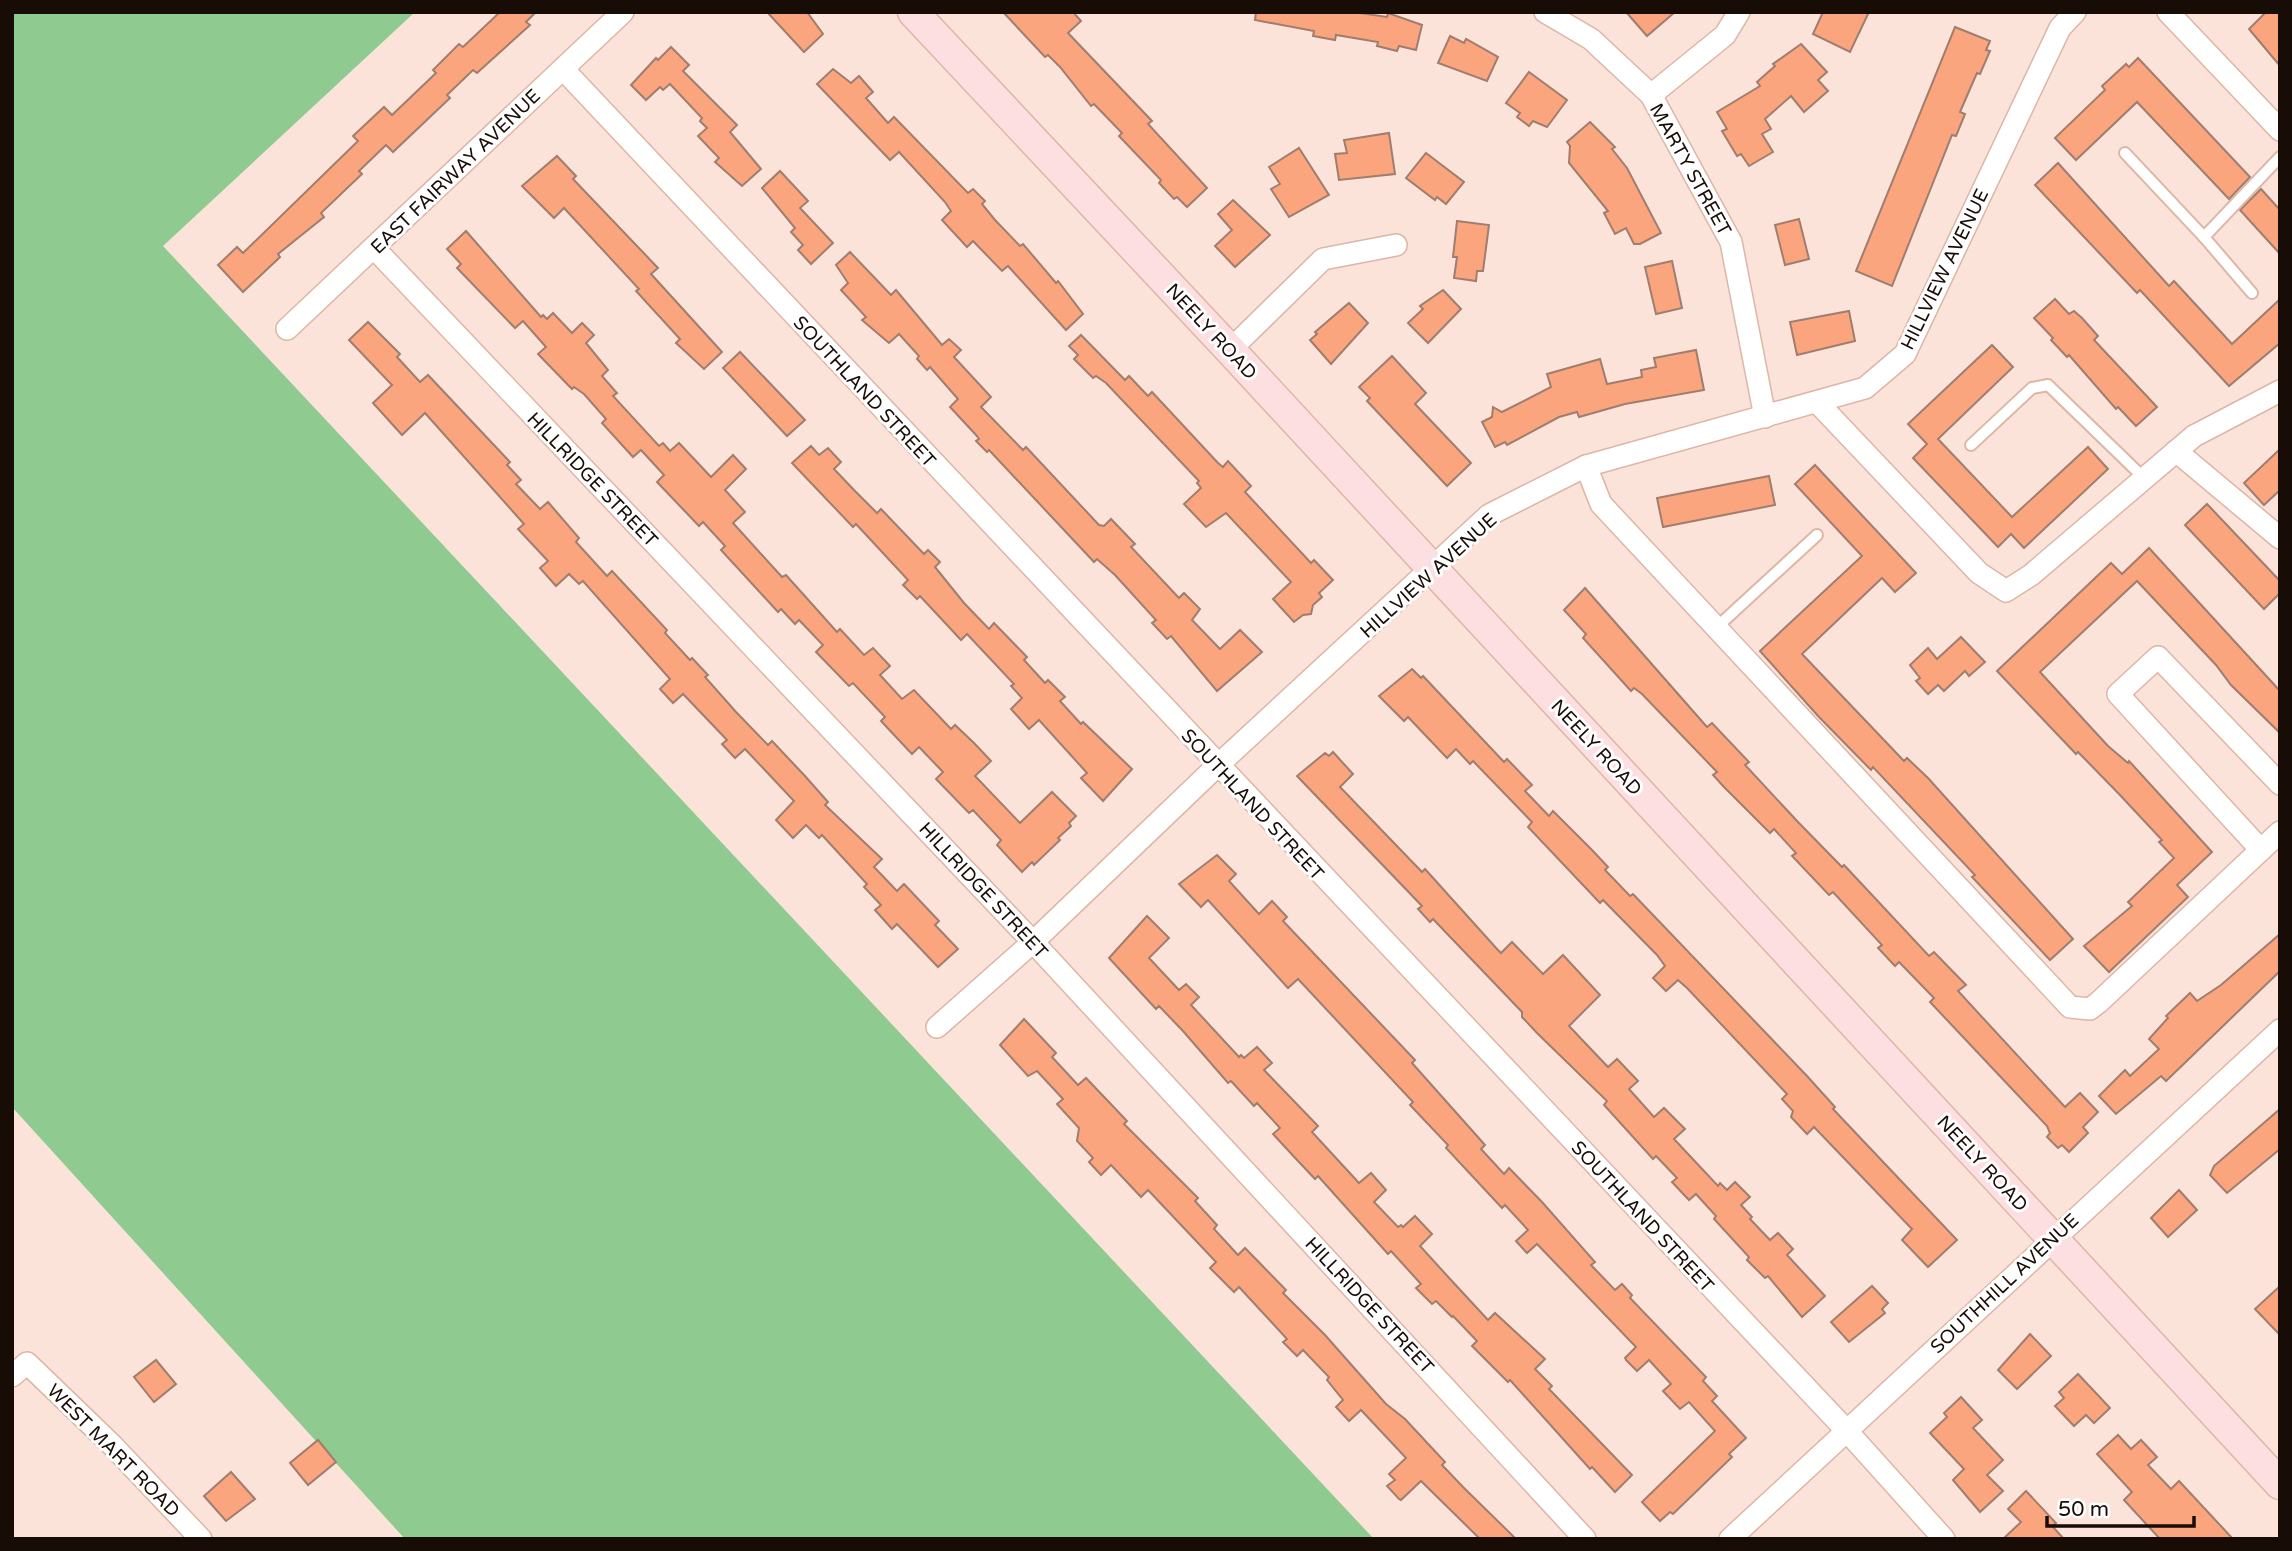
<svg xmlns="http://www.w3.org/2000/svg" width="2292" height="1551" font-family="'Varela Round',sans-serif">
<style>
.green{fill:#8fcb91}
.building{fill:#faa57e;stroke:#a07d6e;stroke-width:2}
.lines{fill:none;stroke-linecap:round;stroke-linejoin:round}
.lane-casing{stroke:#dcb6a6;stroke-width:14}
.street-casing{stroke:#dcb6a6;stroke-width:24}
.secondary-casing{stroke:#dcb6a6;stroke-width:33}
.lane{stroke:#fff;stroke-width:10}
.street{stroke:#fff;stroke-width:21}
.secondary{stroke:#fedfe1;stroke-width:30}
.labels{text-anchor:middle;stroke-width:6;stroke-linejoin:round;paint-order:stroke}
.street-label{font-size:19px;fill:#180c07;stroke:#fff}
</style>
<rect width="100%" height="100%" fill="#fbe3d9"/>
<!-- green -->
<path class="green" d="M 12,12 L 415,12 L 163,246 L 1374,1539 L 405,1539 L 12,1107 Z"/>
<!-- building -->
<g class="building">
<path d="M 500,12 L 536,12 L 526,22 L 530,25 L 477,73 L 473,70 L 447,95 L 450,98 L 393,152 L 386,145 L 359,171 L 362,174 L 321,213 L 324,217 L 278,254 L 280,257 L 243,292 L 218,265 L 237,247 L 243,253 L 358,141 L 353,136 L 384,107 L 392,115 L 436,73 L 433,70 L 459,44 L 463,47 Z"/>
<path d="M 767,12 L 807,12 L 823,34 L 804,52 Z"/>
<path d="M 1003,12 L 1073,12 L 1081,21 L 1068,33 L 1152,121 L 1148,124 L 1207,188 L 1187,207 L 1177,197 L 1174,199 L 1159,183 L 1161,180 L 1119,136 L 1122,133 L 1094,104 L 1091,106 L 1060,67 L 1048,55 L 1045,57 Z"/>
<path d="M 1256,12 L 1353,12 L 1387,17 L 1388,13 L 1422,25 L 1416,50 L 1399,46 L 1397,51 L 1377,46 L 1378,42 L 1336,35 L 1335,40 L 1313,36 L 1314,31 L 1255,20 Z"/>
<path d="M 1626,12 L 1675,12 L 1647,36 Z"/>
<path d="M 1823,12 L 1869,12 L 1850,52 L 1813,34 Z"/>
<path d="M 2266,12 L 2280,12 L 2280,66 L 2249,29 Z"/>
<path d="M 1955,27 L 1990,41 L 1986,50 L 1990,51 L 1980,74 L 1977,73 L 1973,82 L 1960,112 L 1965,114 L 1956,136 L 1952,135 L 1892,286 L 1856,271 Z"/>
<path d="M 1450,36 L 1464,43 L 1466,39 L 1498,57 L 1487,81 L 1438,63 Z"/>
<path d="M 1801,44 L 1827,72 L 1818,80 L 1828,91 L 1804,112 L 1791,96 L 1765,119 L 1771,129 L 1762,134 L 1773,152 L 1749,166 L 1741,154 L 1737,156 L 1722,131 L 1727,129 L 1717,112 L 1760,86 L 1757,82 L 1775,66 L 1773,64 Z"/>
<path d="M 671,47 L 689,65 L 683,71 L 737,125 L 730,132 L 761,169 L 742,186 L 715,162 L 719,158 L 698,136 L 707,128 L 700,121 L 702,118 L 670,84 L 663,90 L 660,87 L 646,100 L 631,85 L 656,58 L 658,60 Z"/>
<path d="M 2138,58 L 2250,177 L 2229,199 L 2137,102 L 2076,160 L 2055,138 L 2105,90 L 2102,86 L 2126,64 L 2129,67 Z"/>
<path d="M 833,69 L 851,83 L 859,76 L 873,92 L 866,98 L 888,123 L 894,117 L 968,193 L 973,189 L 985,201 L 982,204 L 995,220 L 1020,246 L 1023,244 L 1056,283 L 1058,281 L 1083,314 L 1066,330 L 1008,266 L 1002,271 L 973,241 L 967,247 L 942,220 L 951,211 L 945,202 L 899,152 L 890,160 L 817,84 Z"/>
<path d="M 1529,72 L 1567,100 L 1547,127 L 1533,121 L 1529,126 L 1517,117 L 1520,113 L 1506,103 Z"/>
<path d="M 1590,122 L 1615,147 L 1612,149 L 1627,168 L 1661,233 L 1640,244 L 1634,244 L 1626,228 L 1615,234 L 1604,213 L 1608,211 L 1569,163 L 1570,146 L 1567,142 Z"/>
<path d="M 1389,133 L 1395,174 L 1339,180 L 1335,154 L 1347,153 L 1344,140 Z"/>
<path d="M 1299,148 L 1329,195 L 1289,217 L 1271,189 L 1280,184 L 1269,167 Z"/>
<path d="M 1426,153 L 1464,182 L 1446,204 L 1437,197 L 1435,200 L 1406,178 Z"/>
<path d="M 557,156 L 576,176 L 573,179 L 658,268 L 651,274 L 722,352 L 704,369 L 676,343 L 680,339 L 636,291 L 639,289 L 564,208 L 554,218 L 522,186 Z"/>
<path d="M 2058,163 L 2169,286 L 2174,281 L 2232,344 L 2280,299 L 2280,343 L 2229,386 L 2140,290 L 2137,293 L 2035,185 Z"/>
<path d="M 780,171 L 808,201 L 800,208 L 833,243 L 811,264 L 798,250 L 803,245 L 791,232 L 795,228 L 762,188 Z"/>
<path d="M 2261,189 L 2280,210 L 2280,254 L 2240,210 Z"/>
<path d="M 1233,200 L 1270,235 L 1235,267 L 1215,246 L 1232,230 L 1218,214 Z"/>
<path d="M 1799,219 L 1809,259 L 1785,265 L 1775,225 Z"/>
<path d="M 1457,221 L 1489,225 L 1483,271 L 1477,271 L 1476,281 L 1454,278 L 1457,257 L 1453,257 Z"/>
<path d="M 466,231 L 541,317 L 543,315 L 547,319 L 553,313 L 572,333 L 582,323 L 594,335 L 586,343 L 608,370 L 602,376 L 617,393 L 613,396 L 659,446 L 663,443 L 670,451 L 679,443 L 711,477 L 733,455 L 746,469 L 725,490 L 745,512 L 733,523 L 782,577 L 786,575 L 837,632 L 840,629 L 864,655 L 873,648 L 890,666 L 880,675 L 902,699 L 914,690 L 951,729 L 955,725 L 974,743 L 991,761 L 975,776 L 1020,823 L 1052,792 L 1076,816 L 1069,823 L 1071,826 L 1058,838 L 1060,840 L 1034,865 L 1032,862 L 1022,872 L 997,845 L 1001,840 L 973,810 L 969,813 L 936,779 L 943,772 L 919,747 L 912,754 L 881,721 L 885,717 L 853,683 L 849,686 L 816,652 L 823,645 L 799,620 L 795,624 L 781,609 L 778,612 L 721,550 L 725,546 L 703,522 L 699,526 L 657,482 L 664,475 L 641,450 L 633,457 L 602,423 L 606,419 L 584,394 L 574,387 L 572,389 L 538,354 L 546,347 L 523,321 L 515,328 L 457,268 L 461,264 L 447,249 Z"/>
<path d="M 850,252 L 891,295 L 896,290 L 942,345 L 949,339 L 961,350 L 954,357 L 991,397 L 981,407 L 1023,450 L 1026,447 L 1099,525 L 1104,526 L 1111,519 L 1135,544 L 1131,547 L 1179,598 L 1184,593 L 1200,609 L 1192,620 L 1220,649 L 1240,630 L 1262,652 L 1217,691 L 1171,636 L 1167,639 L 1152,623 L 1156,620 L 1115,575 L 1097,559 L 1094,562 L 989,450 L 987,452 L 976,441 L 979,439 L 976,435 L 950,407 L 958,399 L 930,367 L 927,370 L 917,359 L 919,356 L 899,334 L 889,343 L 862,320 L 866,317 L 841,290 L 848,283 L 836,265 Z"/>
<path d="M 1672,261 L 1682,308 L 1656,314 L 1645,267 Z"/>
<path d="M 1443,290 L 1461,309 L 1428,343 L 1408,323 L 1423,309 L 1420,306 Z"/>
<path d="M 2055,299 L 2069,314 L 2074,311 L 2082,318 L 2098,336 L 2094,340 L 2157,407 L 2136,426 L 2118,407 L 2116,409 L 2069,355 L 2067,357 L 2051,340 L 2053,338 L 2034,318 Z"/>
<path d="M 1349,303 L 1368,323 L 1331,364 L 1310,340 L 1317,334 L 1315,332 Z"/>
<path d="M 1849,311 L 1855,341 L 1797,355 L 1790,322 Z"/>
<path d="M 368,322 L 400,354 L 397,357 L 420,382 L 428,375 L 510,462 L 507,465 L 521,480 L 516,484 L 540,509 L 548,502 L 579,538 L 576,542 L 607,576 L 612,571 L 667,630 L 665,633 L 690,660 L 692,658 L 708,675 L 705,677 L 736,712 L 768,745 L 772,741 L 805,776 L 828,802 L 825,805 L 882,859 L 874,867 L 897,891 L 904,884 L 939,921 L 935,925 L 958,949 L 938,967 L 897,924 L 892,929 L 875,910 L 881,905 L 864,887 L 867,884 L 822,835 L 819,838 L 806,825 L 793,838 L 776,820 L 794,801 L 745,749 L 735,758 L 722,744 L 727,740 L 683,694 L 673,703 L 660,689 L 670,679 L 583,581 L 579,584 L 569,574 L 556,586 L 540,568 L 548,561 L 518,529 L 524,524 L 425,413 L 402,435 L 373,403 L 392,385 L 349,340 Z"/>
<path d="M 1081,335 L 1125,380 L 1129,376 L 1148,396 L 1152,392 L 1218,463 L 1223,467 L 1228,461 L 1251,486 L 1245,492 L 1311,563 L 1314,560 L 1333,580 L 1319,593 L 1322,597 L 1313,605 L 1311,614 L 1303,615 L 1294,622 L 1273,599 L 1291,582 L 1226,513 L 1206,527 L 1184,504 L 1201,488 L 1197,483 L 1199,481 L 1106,383 L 1096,376 L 1093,378 L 1074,359 L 1078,355 L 1069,346 Z"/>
<path d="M 1992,345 L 2013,367 L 1938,439 L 2012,517 L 2088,447 L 2108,469 L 2024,548 L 2011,534 L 1998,547 L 1913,458 L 1927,444 L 1908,424 Z"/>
<path d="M 1696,350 L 1704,390 L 1625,404 L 1579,417 L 1577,412 L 1559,417 L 1507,445 L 1505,442 L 1495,447 L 1482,422 L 1492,417 L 1493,407 L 1502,412 L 1551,387 L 1547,374 L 1600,359 L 1607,384 L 1642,377 L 1641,370 L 1656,367 L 1654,358 Z"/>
<path d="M 740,352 L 805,420 L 787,436 L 723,368 Z"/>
<path d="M 1392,356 L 1426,393 L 1415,404 L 1471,463 L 1447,486 L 1367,401 L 1370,398 L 1359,387 Z"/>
<path d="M 811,446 L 819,455 L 828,448 L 841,462 L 834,469 L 854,490 L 877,513 L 881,509 L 924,554 L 928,550 L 940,562 L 935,567 L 964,603 L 989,629 L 994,623 L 1027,657 L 1024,660 L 1045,683 L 1048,680 L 1065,697 L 1060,701 L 1081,724 L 1083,722 L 1132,769 L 1103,801 L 1081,778 L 1087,773 L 1039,720 L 1029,729 L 1011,709 L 1022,698 L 1011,686 L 1014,684 L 967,634 L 961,640 L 920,596 L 917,599 L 903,585 L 908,580 L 856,524 L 853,527 L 792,463 Z"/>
<path d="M 2280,449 L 2280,490 L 2264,505 L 2244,483 Z"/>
<path d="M 1815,465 L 1916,573 L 1895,592 L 1882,578 L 1802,654 L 1904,761 L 1907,758 L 1928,778 L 2073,939 L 2050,960 L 1972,877 L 1975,875 L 1873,767 L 1871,770 L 1819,717 L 1760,651 L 1862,556 L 1795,484 Z"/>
<path d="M 1769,476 L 1775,505 L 1663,527 L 1657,498 Z"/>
<path d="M 2207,504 L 2280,581 L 2280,593 L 2264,609 L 2185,525 Z"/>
<path d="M 2149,548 L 2280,691 L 2280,733 L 2231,685 L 2216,665 L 2137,581 L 2040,672 L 2108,746 L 2128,763 L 2129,761 L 2212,852 L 2177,885 L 2188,897 L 2109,972 L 2084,946 L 2132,906 L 2128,902 L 2174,858 L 2159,842 L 2162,840 L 2119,794 L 2078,752 L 2076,754 L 1997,671 L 2111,563 L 2122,574 Z"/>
<path d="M 1585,588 L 1707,727 L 1712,723 L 1749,762 L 1745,765 L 1798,822 L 1842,867 L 1844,865 L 1929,956 L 1934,952 L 1966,985 L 1958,991 L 2065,1107 L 2080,1093 L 2098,1112 L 2083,1127 L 2088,1133 L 2069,1152 L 2062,1145 L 2058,1148 L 2047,1137 L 2050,1133 L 2047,1126 L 1930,1002 L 1934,998 L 1899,962 L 1895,966 L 1878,948 L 1882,945 L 1833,892 L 1829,895 L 1792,856 L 1796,853 L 1774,829 L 1770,833 L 1724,787 L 1713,775 L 1717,772 L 1642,694 L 1634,688 L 1631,691 L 1583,638 L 1586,634 L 1564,610 Z"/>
<path d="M 1961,637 L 1985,662 L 1969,676 L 1965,671 L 1944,691 L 1938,685 L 1928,694 L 1916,681 L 1920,678 L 1910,665 L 1928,648 L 1937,659 Z"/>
<path d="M 1412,669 L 1421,678 L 1423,676 L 1504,762 L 1507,759 L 1532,785 L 1525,791 L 1549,816 L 1553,811 L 1592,850 L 1608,867 L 1605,870 L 1630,896 L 1633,894 L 1807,1076 L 1835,1107 L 1833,1109 L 1957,1240 L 1928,1267 L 1902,1240 L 1912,1229 L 1814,1127 L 1807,1134 L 1791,1117 L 1793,1111 L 1782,1099 L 1787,1094 L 1687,988 L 1678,980 L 1666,991 L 1653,978 L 1665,966 L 1657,955 L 1603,900 L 1600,903 L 1528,827 L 1532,822 L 1473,761 L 1470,764 L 1456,749 L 1447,758 L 1408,717 L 1404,721 L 1379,696 Z"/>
<path d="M 1333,752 L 1353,774 L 1340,787 L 1422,872 L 1425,869 L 1497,949 L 1501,953 L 1512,942 L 1543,974 L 1563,955 L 1600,995 L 1569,1026 L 1608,1067 L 1617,1059 L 1638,1081 L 1629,1089 L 1654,1117 L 1664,1108 L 1685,1129 L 1674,1139 L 1718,1186 L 1720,1183 L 1727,1190 L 1735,1182 L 1750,1197 L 1741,1205 L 1752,1217 L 1750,1219 L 1770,1240 L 1778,1233 L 1793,1249 L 1787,1255 L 1825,1296 L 1802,1317 L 1768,1276 L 1765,1278 L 1747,1260 L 1749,1257 L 1714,1219 L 1716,1216 L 1696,1194 L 1689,1200 L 1672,1182 L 1677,1178 L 1656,1156 L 1653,1159 L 1604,1105 L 1607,1101 L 1538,1034 L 1522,1017 L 1522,1012 L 1433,919 L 1430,922 L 1418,909 L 1422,906 L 1297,776 L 1325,753 L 1329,756 Z"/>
<path d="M 1217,855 L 1236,874 L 1229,881 L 1259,914 L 1272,901 L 1287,917 L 1283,921 L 1415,1060 L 1412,1063 L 1485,1145 L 1481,1149 L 1504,1174 L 1509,1168 L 1542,1202 L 1595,1262 L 1591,1265 L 1615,1290 L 1622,1284 L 1632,1295 L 1630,1298 L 1706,1377 L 1703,1381 L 1717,1396 L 1712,1401 L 1746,1438 L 1729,1454 L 1732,1457 L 1673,1514 L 1670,1512 L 1660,1521 L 1642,1502 L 1715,1431 L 1689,1402 L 1680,1409 L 1663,1391 L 1671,1384 L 1649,1360 L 1637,1371 L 1626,1360 L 1625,1358 L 1636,1347 L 1537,1244 L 1527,1253 L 1516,1241 L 1528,1230 L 1505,1205 L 1502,1208 L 1446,1148 L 1448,1145 L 1410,1105 L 1413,1102 L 1298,979 L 1288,988 L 1208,900 L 1201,907 L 1179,884 Z"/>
<path d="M 1147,916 L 1169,938 L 1149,958 L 1179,990 L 1186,984 L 1199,997 L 1191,1005 L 1239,1057 L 1241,1055 L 1244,1058 L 1257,1047 L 1272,1063 L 1264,1070 L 1318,1126 L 1312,1132 L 1359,1183 L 1371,1173 L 1386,1190 L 1374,1202 L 1398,1227 L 1401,1225 L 1403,1227 L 1415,1216 L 1432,1234 L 1420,1246 L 1451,1280 L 1488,1320 L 1495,1313 L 1545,1359 L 1535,1369 L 1552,1386 L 1549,1389 L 1632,1475 L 1615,1492 L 1592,1467 L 1590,1469 L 1510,1380 L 1508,1382 L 1472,1346 L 1477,1341 L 1453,1316 L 1452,1317 L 1436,1301 L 1432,1304 L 1416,1288 L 1421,1284 L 1391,1251 L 1388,1254 L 1318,1176 L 1315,1179 L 1298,1161 L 1273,1134 L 1280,1128 L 1257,1103 L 1254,1106 L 1231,1081 L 1228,1083 L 1183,1031 L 1159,1006 L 1156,1009 L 1109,958 Z"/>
<path d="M 2280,934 L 2280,971 L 2166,1081 L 2161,1076 L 2116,1114 L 2099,1096 L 2125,1070 L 2130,1076 L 2159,1049 L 2149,1039 L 2168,1018 L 2166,1016 L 2190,993 L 2197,1001 L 2221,985 Z"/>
<path d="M 1024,1019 L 1056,1053 L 1052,1057 L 1078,1085 L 1086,1078 L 1127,1121 L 1124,1124 L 1198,1198 L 1195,1201 L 1217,1225 L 1214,1229 L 1238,1255 L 1245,1248 L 1286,1290 L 1283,1293 L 1325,1335 L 1386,1404 L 1405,1419 L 1445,1462 L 1442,1465 L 1463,1487 L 1516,1539 L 1480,1539 L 1421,1481 L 1401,1500 L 1399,1499 L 1387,1486 L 1395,1480 L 1389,1474 L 1406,1458 L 1361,1410 L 1349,1421 L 1336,1407 L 1343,1400 L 1327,1380 L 1329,1377 L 1303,1350 L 1297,1356 L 1283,1342 L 1287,1339 L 1239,1287 L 1234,1292 L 1210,1268 L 1216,1262 L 1148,1190 L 1141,1197 L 1111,1165 L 1101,1175 L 1089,1162 L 1093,1158 L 1077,1141 L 1079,1128 L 1057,1104 L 1063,1099 L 1037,1071 L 1028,1076 L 1000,1045 Z"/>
<path d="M 2280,1109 L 2280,1149 L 2227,1193 L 2210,1175 L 2214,1166 Z"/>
<path d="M 2179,1190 L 2197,1210 L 2168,1237 L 2151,1218 Z"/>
<path d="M 1872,1286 L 1888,1303 L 1882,1309 L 1885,1313 L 1849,1342 L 1831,1322 Z"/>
<path d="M 2280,1286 L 2280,1335 L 2255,1309 Z"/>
<path d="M 2030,1334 L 2051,1356 L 2017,1389 L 1998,1370 Z"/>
<path d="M 156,1360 L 176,1384 L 154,1402 L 134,1377 Z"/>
<path d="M 2078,1374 L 2110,1408 L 2094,1423 L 2086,1415 L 2074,1426 L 2055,1406 L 2064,1398 L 2059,1392 Z"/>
<path d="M 1961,1397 L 1982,1420 L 1973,1428 L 2003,1460 L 1987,1475 L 2003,1491 L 1980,1512 L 1953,1480 L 1964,1469 L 1930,1433 L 1947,1417 L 1944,1413 Z"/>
<path d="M 2118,1435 L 2131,1449 L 2141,1440 L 2157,1457 L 2148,1465 L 2171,1489 L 2179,1481 L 2233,1539 L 2160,1539 L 2124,1500 L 2132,1492 L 2097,1454 Z"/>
<path d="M 318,1440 L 336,1462 L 308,1485 L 290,1463 Z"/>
<path d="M 231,1472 L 255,1499 L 226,1521 L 204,1496 Z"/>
<path d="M 2026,1491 L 2056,1523 L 2052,1526 L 2064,1539 L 2003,1539 L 2021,1522 L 2008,1509 Z"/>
</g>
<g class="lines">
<defs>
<g id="lane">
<path d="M 2125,153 L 2204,237"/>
<path d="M 2252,293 L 2204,237 L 2280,157"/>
<path d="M 1971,445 L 2032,388 L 2048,385 L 2144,478"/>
<path d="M 1717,627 L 1817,535"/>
</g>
<g id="street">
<path d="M 1545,12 L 1591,39 L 1651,95 L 1731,242 L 1765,417"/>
<path d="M 2168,12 L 2280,130"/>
<path d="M 563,69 L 1846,1430 L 1944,1539"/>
<path d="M 1651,95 L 1725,35 L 1739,12"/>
<path d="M 375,249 L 1033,942 L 1585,1539"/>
<path d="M 287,329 L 623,12"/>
<path d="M 1230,350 L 1323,259 L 1396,245"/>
<path d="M 1817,402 L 1979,573 L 2006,591 L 2031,575 L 2194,436 L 2280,391"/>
<path d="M 2176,451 L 2280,538"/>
<path d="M 1586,466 L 1601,504 L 2070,1007 L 2090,1009 L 2099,1002 L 2280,832"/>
<path d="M 2261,850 L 2118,694 L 2158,657 L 2280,784"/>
<path d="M 937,1027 L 1033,942 L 1217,766 L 1489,515 L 1586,466 L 1865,388 L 1905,354 L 2060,28 L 2075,12"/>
<path d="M 12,1376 L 27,1363 L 112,1445 L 201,1539"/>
<path d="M 1730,1539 L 2280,1030"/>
</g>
<path id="secondary" d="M 913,12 L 1230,350 L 2280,1484"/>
</defs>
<!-- lane casing -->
<use href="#lane" class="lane-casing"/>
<!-- street casing -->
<use href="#street" class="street-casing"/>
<!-- secondary casing -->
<use href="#secondary" class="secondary-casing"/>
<!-- lane -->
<use href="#lane" class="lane"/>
<!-- street -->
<use href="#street" class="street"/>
<!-- secondary -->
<use href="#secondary" class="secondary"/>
</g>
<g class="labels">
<!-- street labels -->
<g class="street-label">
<text transform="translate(1691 169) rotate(61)" y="7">MARTY STREET</text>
<text transform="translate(455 171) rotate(-44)" y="7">EAST FAIRWAY AVENUE</text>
<text transform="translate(1944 269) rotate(-64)" y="7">HILLVIEW AVENUE</text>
<text transform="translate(1212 331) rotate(47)" y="7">NEELY ROAD</text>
<text transform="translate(865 391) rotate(47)" y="7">SOUTHLAND STREET</text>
<text transform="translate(593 479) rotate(46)" y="7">HILLRIDGE STREET</text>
<text transform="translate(1428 575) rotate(-42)" y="7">HILLVIEW AVENUE</text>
<text transform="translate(1597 747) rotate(47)" y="7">NEELY ROAD</text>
<text transform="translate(1253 804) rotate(47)" y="7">SOUTHLAND STREET</text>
<text transform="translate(984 890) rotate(47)" y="7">HILLRIDGE STREET</text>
<text transform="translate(1983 1163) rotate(47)" y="7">NEELY ROAD</text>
<text transform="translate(1643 1216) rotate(47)" y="7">SOUTHLAND STREET</text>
<text transform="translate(2004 1283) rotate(-43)" y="7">SOUTHHILL AVENUE</text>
<text transform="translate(1370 1305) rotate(47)" y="7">HILLRIDGE STREET</text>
<text transform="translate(114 1450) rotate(45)" y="7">WEST MART ROAD</text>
</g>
</g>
<!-- border -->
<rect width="2292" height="1551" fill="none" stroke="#180c07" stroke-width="28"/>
<!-- scale -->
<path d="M2047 1516v10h147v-10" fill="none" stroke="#180c07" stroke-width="3.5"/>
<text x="2058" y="1516" font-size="21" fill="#180c07" stroke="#ffffff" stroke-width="5" paint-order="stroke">50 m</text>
</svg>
